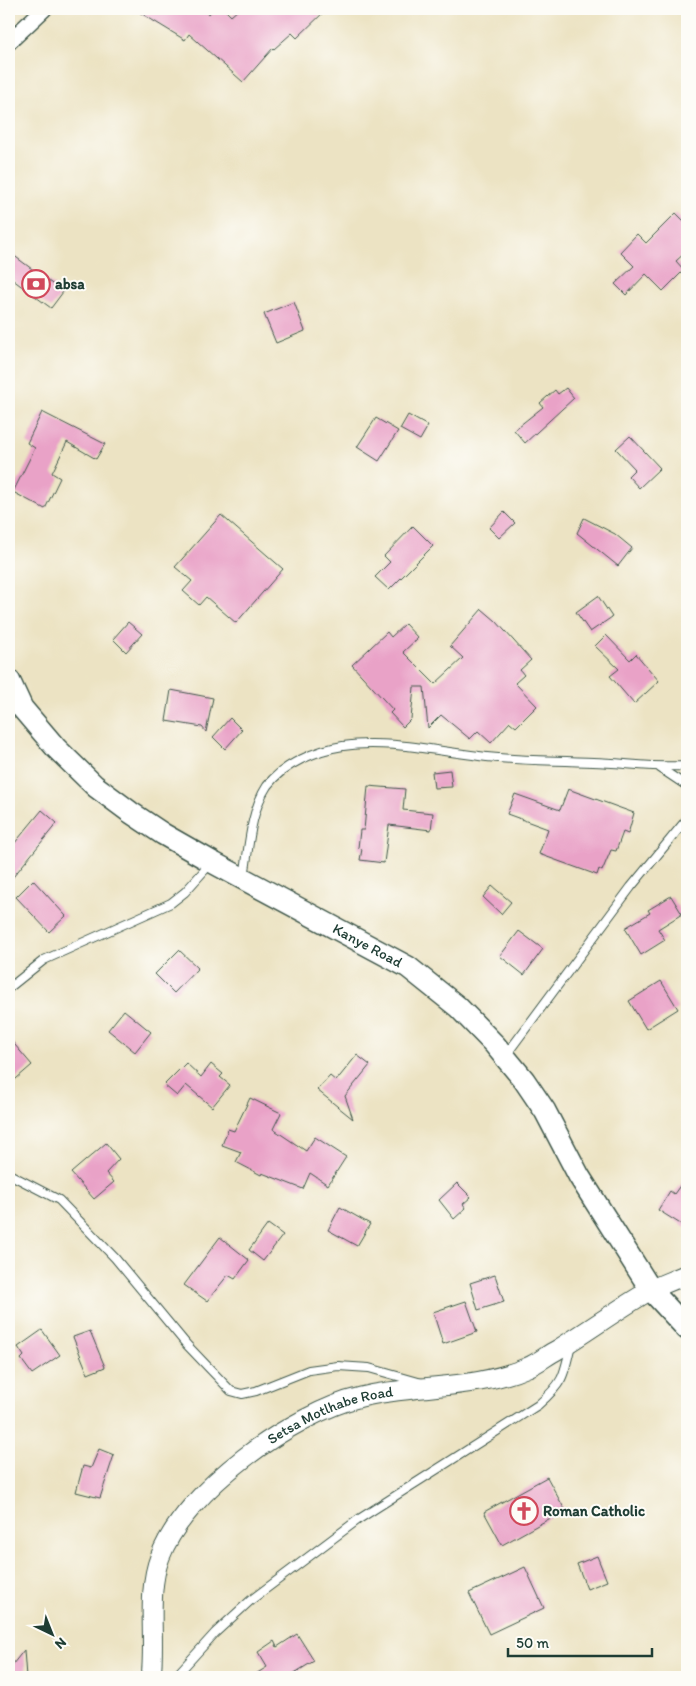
<svg xmlns="http://www.w3.org/2000/svg" width="696" height="1686" font-family="Itim,sans-serif">
<style>
.building{fill:#e9a2c7}
.lines{fill:none;stroke-linecap:round;stroke-linejoin:round}
.service-casing{stroke:#3e5649;stroke-width:10}
.minor-casing{stroke:#3e5649;stroke-width:18}
.tertiary-casing{stroke:#3e5649;stroke-width:21}
.secondary-casing{stroke:#3e5649;stroke-width:24}
.service{stroke:#fff;stroke-width:8}
.minor{stroke:#fff;stroke-width:15}
.tertiary{stroke:#fff;stroke-width:19}
.secondary{stroke:#fff;stroke-width:21}
.labels{text-anchor:middle;stroke-width:4;stroke-linejoin:round;paint-order:stroke}
.poi-label{font-size:15px;font-weight:bold;fill:#1f3d34;stroke:#fdfcf7;text-anchor:start}
.street-label{font-size:15px;fill:#1f3d34;stroke:#fdfcf7}
</style>
<rect width="100%" height="100%" fill="#fdfcf7"/>
<filter id="ink" filterUnits="userSpaceOnUse"><feTurbulence type="fractalNoise" baseFrequency=".02" numOctaves="2"/><feDisplacementMap in="SourceGraphic" scale="10" xChannelSelector="R" yChannelSelector="G"/><feConvolveMatrix kernelMatrix="1 2 1 2 8 2 1 2 1" color-interpolation-filters="sRGB"/></filter>
<filter id="wash" filterUnits="userSpaceOnUse"><feTurbulence type="fractalNoise" baseFrequency=".0096" numOctaves="4" result="noise"/><feDisplacementMap in="SourceGraphic" scale="20" xChannelSelector="R" yChannelSelector="G"/><feGaussianBlur stdDeviation="1.12" result="paint"/><feColorMatrix in="noise" values="0 0 0 0 0 0 0 0 0 0 0 0 0 0 0 0 0 1.4 0 .05"/><feComposite in="paint" operator="in"/></filter>
<g filter="url(#wash)">
<rect width="100%" height="100%" fill="#ece3c3"/>
<g id="blocks">
<!-- building -->
<g class="building">
<path d="M 134,9 L 201,9 L 209,14 L 213,9 L 224,9 L 231,16 L 239,9 L 327,9 L 297,38 L 292,33 L 274,49 L 273,48 L 243,82 L 189,34 L 185,40 Z"/>
<path d="M 676,213 L 687,224 L 687,251 L 676,261 L 684,270 L 663,291 L 646,274 L 626,295 L 615,284 L 634,266 L 620,252 L 637,234 L 646,243 Z"/>
<path d="M 9,252 L 63,292 L 51,308 L 9,277 Z"/>
<path d="M 294,302 L 305,331 L 276,343 L 264,314 Z"/>
<path d="M 566,388 L 574,398 L 525,443 L 514,430 L 543,407 L 540,403 L 555,390 L 558,394 Z"/>
<path d="M 42,412 L 105,444 L 96,459 L 67,442 L 52,473 L 60,478 L 45,509 L 13,492 L 35,448 L 27,443 Z"/>
<path d="M 408,415 L 428,426 L 420,440 L 400,429 Z"/>
<path d="M 376,418 L 398,431 L 379,461 L 357,447 Z"/>
<path d="M 630,436 L 660,468 L 639,488 L 628,476 L 635,469 L 616,449 Z"/>
<path d="M 504,512 L 515,523 L 499,538 L 489,528 Z"/>
<path d="M 221,515 L 283,569 L 236,623 L 206,597 L 199,605 L 183,591 L 192,581 L 175,567 Z"/>
<path d="M 584,518 L 615,534 L 632,548 L 618,566 L 577,533 Z"/>
<path d="M 413,526 L 433,546 L 389,590 L 375,577 L 390,562 L 384,556 Z"/>
<path d="M 598,596 L 612,617 L 590,632 L 576,612 Z"/>
<path d="M 482,609 L 496,621 L 531,660 L 520,670 L 524,675 L 515,683 L 537,706 L 516,727 L 510,722 L 491,743 L 478,731 L 470,739 L 441,715 L 428,728 L 424,687 L 414,687 L 411,719 L 403,727 L 390,713 L 393,710 L 352,665 L 387,632 L 391,637 L 405,624 L 418,638 L 403,652 L 435,684 L 463,658 L 450,646 Z"/>
<path d="M 128,622 L 142,634 L 126,652 L 113,639 Z"/>
<path d="M 606,635 L 630,660 L 636,654 L 659,681 L 634,704 L 610,676 L 619,669 L 595,646 Z"/>
<path d="M 171,690 L 213,698 L 206,732 L 202,727 L 166,721 Z"/>
<path d="M 230,718 L 242,730 L 225,749 L 213,737 Z"/>
<path d="M 450,770 L 452,787 L 434,788 L 432,772 Z"/>
<path d="M 368,786 L 405,789 L 403,810 L 433,813 L 431,830 L 389,825 L 384,863 L 360,860 L 362,849 L 358,848 L 360,830 L 364,830 Z"/>
<path d="M 568,789 L 634,813 L 628,834 L 623,832 L 616,851 L 611,850 L 602,871 L 599,869 L 597,875 L 539,854 L 548,829 L 507,814 L 515,794 L 560,810 Z"/>
<path d="M 42,810 L 57,823 L 9,882 L 9,850 Z"/>
<path d="M 33,880 L 66,916 L 49,932 L 16,897 Z"/>
<path d="M 492,886 L 511,902 L 501,914 L 483,897 Z"/>
<path d="M 671,896 L 682,914 L 658,929 L 665,940 L 641,955 L 625,928 L 650,913 L 648,910 Z"/>
<path d="M 519,931 L 543,949 L 524,975 L 500,956 Z"/>
<path d="M 179,950 L 198,968 L 174,993 L 155,974 Z"/>
<path d="M 661,981 L 678,1009 L 646,1029 L 629,1001 Z"/>
<path d="M 124,1010 L 151,1032 L 135,1052 L 108,1030 Z"/>
<path d="M 9,1038 L 32,1065 L 9,1085 Z"/>
<path d="M 357,1055 L 370,1065 L 345,1096 L 353,1119 L 317,1090 L 330,1076 L 336,1081 Z"/>
<path d="M 186,1063 L 201,1077 L 211,1064 L 223,1074 L 220,1077 L 230,1085 L 212,1107 L 186,1085 L 177,1096 L 164,1085 Z"/>
<path d="M 250,1098 L 281,1113 L 273,1129 L 306,1151 L 315,1137 L 346,1157 L 328,1185 L 310,1173 L 303,1189 L 262,1173 L 261,1175 L 236,1162 L 241,1152 L 222,1145 L 228,1129 L 234,1131 Z"/>
<path d="M 106,1143 L 119,1159 L 106,1173 L 114,1182 L 94,1199 L 71,1173 Z"/>
<path d="M 687,1176 L 687,1228 L 658,1210 L 670,1191 L 674,1194 Z"/>
<path d="M 457,1183 L 471,1197 L 463,1204 L 466,1208 L 454,1219 L 439,1200 Z"/>
<path d="M 340,1207 L 370,1224 L 357,1246 L 328,1230 Z"/>
<path d="M 268,1224 L 283,1235 L 263,1261 L 249,1250 Z"/>
<path d="M 220,1237 L 249,1260 L 235,1279 L 228,1275 L 207,1301 L 184,1285 Z"/>
<path d="M 495,1275 L 504,1302 L 478,1310 L 470,1283 Z"/>
<path d="M 466,1301 L 477,1332 L 443,1344 L 433,1312 Z"/>
<path d="M 42,1330 L 60,1355 L 32,1374 L 21,1359 L 24,1356 L 18,1347 Z"/>
<path d="M 90,1331 L 105,1367 L 88,1374 L 73,1337 Z"/>
<path d="M 99,1449 L 114,1455 L 100,1498 L 76,1492 L 83,1466 L 91,1468 Z"/>
<path d="M 547,1477 L 565,1510 L 502,1545 L 484,1512 Z"/>
<path d="M 597,1556 L 607,1581 L 587,1589 L 577,1564 Z"/>
<path d="M 525,1567 L 544,1608 L 489,1634 L 469,1593 Z"/>
<path d="M 297,1634 L 314,1661 L 288,1677 L 251,1677 L 267,1667 L 258,1652 L 274,1641 L 277,1647 Z"/>
<path d="M 24,1650 L 26,1677 L 9,1677 L 9,1669 Z"/>
</g>
</g>
</g>
<g filter="url(#ink)">
<use href="#blocks" fill-opacity="0" stroke="#3e5649" stroke-width="1"/>
<g class="lines">
<defs>
<g id="service">
<path d="M 660,768 L 687,786"/>
<path d="M 244,877 C 249,848 250,812 267,786 C 283,764 317,750 343,746 C 385,739 436,751 479,756 C 516,761 555,760 593,762 C 625,763 655,768 687,766"/>
<path d="M 9,988 L 44,960 L 171,903 L 185,892 L 211,863"/>
<path d="M 506,1055 L 631,887 L 687,819"/>
<path d="M 9,1174 L 59,1200 L 115,1258 L 187,1345 L 231,1391 L 242,1394 L 256,1391 L 309,1370 L 338,1366 L 369,1368 L 422,1383"/>
<path d="M 175,1677 L 215,1633 L 251,1600 L 359,1519 L 538,1405 C 563,1383 564,1377 571,1344"/>
</g>
<path id="minor" d="M 9,42 L 44,9"/>
<g id="tertiary">
<path id="s1" d="M 151,1677 C 156,1639 146,1593 160,1557 C 185,1490 293,1413 361,1397 C 416,1384 476,1390 528,1367 C 538,1363 547,1355 557,1350 C 588,1331 618,1309 649,1291 C 661,1284 675,1280 687,1274"/>
</g>
<g id="secondary">
<path id="s2" d="M 9,680 L 22,708 L 56,748 L 95,786 L 130,812 L 163,834 L 212,862 L 408,967 L 458,1007 L 495,1045 L 524,1080 L 545,1111 L 579,1176 L 651,1290 L 687,1329"/>
</g>
</defs>
<!-- service casing -->
<use href="#service" class="service-casing"/>
<!-- minor casing -->
<use href="#minor" class="minor-casing"/>
<!-- tertiary casing -->
<use href="#tertiary" class="tertiary-casing"/>
<!-- secondary casing -->
<use href="#secondary" class="secondary-casing"/>
<!-- service -->
<use href="#service" class="service"/>
<!-- minor -->
<use href="#minor" class="minor"/>
<!-- tertiary -->
<use href="#tertiary" class="tertiary"/>
<!-- secondary -->
<use href="#secondary" class="secondary"/>
</g>
</g>
<!-- icons -->
<defs>
<symbol id="bank-ring" viewBox="-11 -11 22 22"><circle r="9.5" fill="#fdfcf7" stroke="#d1495b" stroke-width="1.5"/><path d="M-6-4H6V4H-6ZM0-2.3a2.3 2.3 0 1 0 0 4.6a2.3 2.3 0 1 0 0-4.6Z" fill="#d1495b"/></symbol>
<symbol id="church-ring" viewBox="-11 -11 22 22"><circle r="9.5" fill="#fdfcf7" stroke="#d1495b" stroke-width="1.5"/><path d="M-1.2-6h2.4v3.5h3.3v2.4h-3.3V6h-2.4V-.1h-3.3v-2.4h3.3Z" fill="#d1495b"/></symbol>
</defs>
<g fill-rule="evenodd">
<use href="#bank-ring" x="20" y="268" width="32" height="32"/>
<use href="#church-ring" x="508" y="1495" width="32" height="32"/>
</g>
<g class="labels">
<!-- poi labels -->
<g class="poi-label">
<text x="55" y="289">absa</text>
<text x="543" y="1516">Roman Catholic</text>
</g>
<!-- street labels -->
<g class="street-label">
<text dy="5" stroke="none"><textPath href="#s2" startOffset="454">Kanye Road</textPath></text>
<text dy="5" stroke="none"><textPath href="#s1" startOffset="350">Setsa Motlhabe Road</textPath></text>
</g>
</g>
<!-- margin -->
<rect width="696" height="1686" fill="none" stroke="#fdfcf7" stroke-width="30"/>
<!-- north arrow -->
<g transform="translate(52 1634) rotate(137)" stroke="#fdfcf7" stroke-width="4" paint-order="stroke">
<path d="M0-4L9 19L0 12L-9 19Z" fill="#1f3d34"/>
<text y="-8" font-size="14" font-weight="bold" text-anchor="middle" fill="#1f3d34">N</text>
</g>
<!-- scale -->
<path d="M508 1648v8h144v-8" fill="none" stroke="#1f3d34" stroke-width="2.5"/>
<text x="516" y="1648" font-size="15" fill="#1f3d34" stroke="#fdfcf7" stroke-width="4" paint-order="stroke">50 m</text>
</svg>
